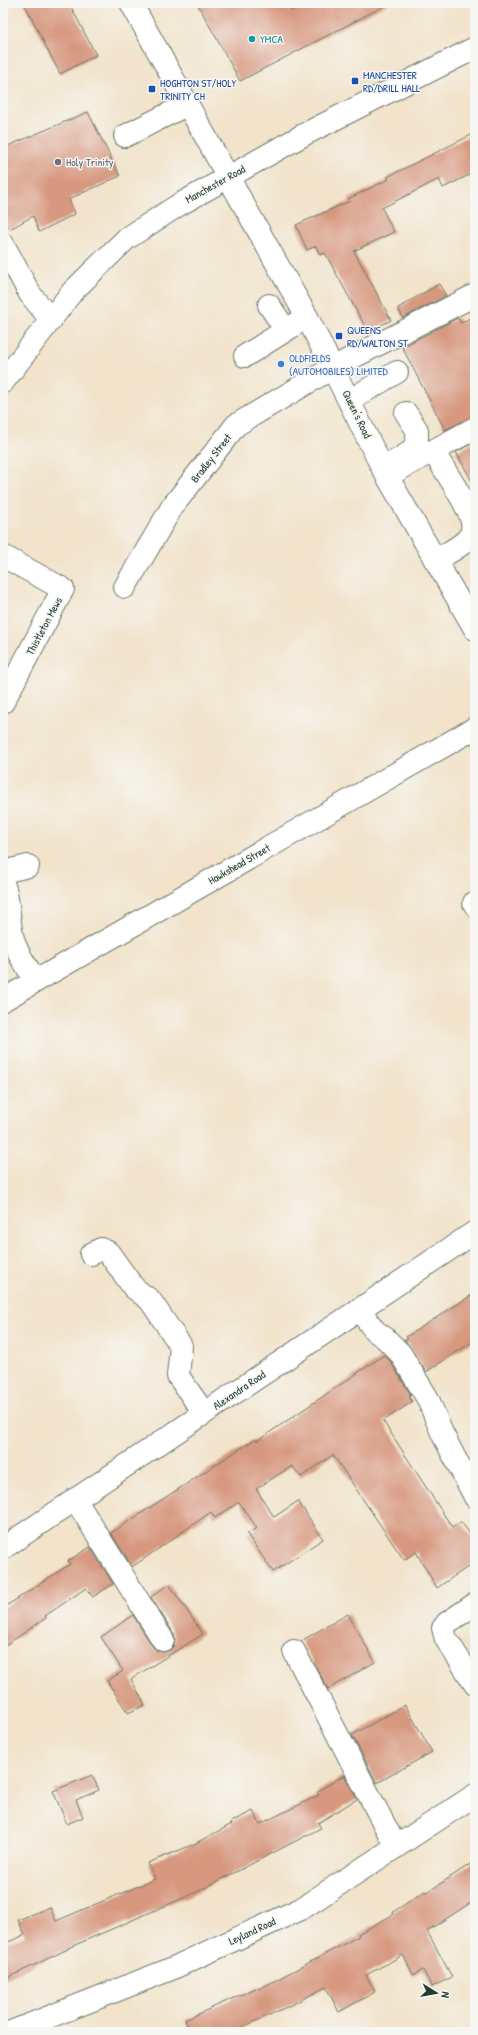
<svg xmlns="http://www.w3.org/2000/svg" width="478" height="2035" font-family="'Patrick Hand',sans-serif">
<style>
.building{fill:#d7987f}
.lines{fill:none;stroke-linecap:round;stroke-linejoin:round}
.minor-casing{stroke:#697768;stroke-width:24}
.major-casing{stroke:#697768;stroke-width:24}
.minor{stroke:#fff;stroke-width:22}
.major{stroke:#fff;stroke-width:22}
.culture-dot{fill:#0f9aa8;stroke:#f6f6f2;stroke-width:1.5}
.transit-dot{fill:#1a4fb4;stroke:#f6f6f2;stroke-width:1.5}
.worship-dot{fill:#6b7280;stroke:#f6f6f2;stroke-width:1.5}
.shop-dot{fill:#3f7fe0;stroke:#f6f6f2;stroke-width:1.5}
.labels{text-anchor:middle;stroke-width:3;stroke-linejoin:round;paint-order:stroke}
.culture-label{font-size:11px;fill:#0d838f;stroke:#f6f6f2;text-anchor:start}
.transit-label{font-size:11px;fill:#164399;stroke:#f6f6f2;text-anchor:start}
.worship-label{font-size:11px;fill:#5b616d;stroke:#f6f6f2;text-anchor:start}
.street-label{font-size:11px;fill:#1f3d34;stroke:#f6f6f2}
.shop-label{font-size:11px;fill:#366cbe;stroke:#f6f6f2;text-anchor:start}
</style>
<rect width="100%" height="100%" fill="#f6f6f2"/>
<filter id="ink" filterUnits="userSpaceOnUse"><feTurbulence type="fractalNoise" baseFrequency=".025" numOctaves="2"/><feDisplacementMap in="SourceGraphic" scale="8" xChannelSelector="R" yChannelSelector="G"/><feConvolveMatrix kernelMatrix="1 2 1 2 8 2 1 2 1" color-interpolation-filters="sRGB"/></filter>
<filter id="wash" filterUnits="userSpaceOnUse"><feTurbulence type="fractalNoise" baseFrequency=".012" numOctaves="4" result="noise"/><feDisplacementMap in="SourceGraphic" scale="16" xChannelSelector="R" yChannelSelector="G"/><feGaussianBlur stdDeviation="0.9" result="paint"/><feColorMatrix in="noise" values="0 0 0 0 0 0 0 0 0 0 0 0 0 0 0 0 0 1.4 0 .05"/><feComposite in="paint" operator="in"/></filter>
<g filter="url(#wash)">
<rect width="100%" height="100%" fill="#f2e3ca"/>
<g id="blocks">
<!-- building -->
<g class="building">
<path d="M 24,3 L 69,3 L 96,55 L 60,74 Z"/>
<path d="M 197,3 L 286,3 L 291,11 L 306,3 L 390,3 L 240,81 Z"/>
<path d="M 88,112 L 120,176 L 69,199 L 75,214 L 39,232 L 33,216 L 10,229 L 3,219 L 3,148 Z"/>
<path d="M 475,133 L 475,172 L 443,188 L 439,179 L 382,208 L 394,232 L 354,251 L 391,320 L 368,332 L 325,253 L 320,255 L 316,246 L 307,250 L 296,225 L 350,201 L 348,199 L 389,179 L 387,177 Z"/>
<path d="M 439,284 L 446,296 L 403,318 L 398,308 Z"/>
<path d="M 458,318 L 461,323 L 470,318 L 475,328 L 475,416 L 445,430 L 402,347 Z"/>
<path d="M 475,442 L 475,487 L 456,452 Z"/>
<path d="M 475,1293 L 475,1340 L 426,1372 L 405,1340 L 408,1339 L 406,1337 Z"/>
<path d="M 384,1355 L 390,1361 L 411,1395 L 409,1397 L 412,1402 L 383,1421 L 452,1527 L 461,1522 L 475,1540 L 475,1562 L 437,1588 L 416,1552 L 404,1560 L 333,1455 L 301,1477 L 292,1466 L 256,1489 L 274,1517 L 298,1501 L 323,1539 L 273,1572 L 247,1534 L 257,1528 L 239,1502 L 215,1518 L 211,1512 L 132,1567 L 111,1533 L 255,1439 L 257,1441 Z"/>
<path d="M 90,1547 L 113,1584 L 93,1597 L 86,1588 L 45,1616 L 46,1618 L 3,1647 L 3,1608 L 70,1564 L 68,1561 Z"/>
<path d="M 169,1584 L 203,1634 L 131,1679 L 145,1705 L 128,1713 L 107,1681 L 123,1671 L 101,1637 L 133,1615 L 153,1647 L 157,1651 L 163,1652 L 170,1650 L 174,1646 L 175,1639 L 174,1634 L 151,1597 Z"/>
<path d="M 348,1614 L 375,1662 L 328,1689 L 301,1641 Z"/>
<path d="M 405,1705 L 432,1752 L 377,1783 L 352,1735 Z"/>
<path d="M 92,1775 L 99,1790 L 76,1800 L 83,1817 L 67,1824 L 53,1791 Z"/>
<path d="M 344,1775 L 357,1799 L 318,1823 L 321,1828 L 197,1892 L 68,1948 L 68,1949 L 3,1980 L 3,1933 L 8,1942 L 25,1935 L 18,1920 L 50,1907 L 56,1921 L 155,1879 L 148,1863 L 192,1845 L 232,1824 L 231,1822 L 253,1811 L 260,1824 L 319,1795 L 317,1792 Z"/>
<path d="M 475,1861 L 475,1900 L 427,1931 L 452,1977 L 432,1987 L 423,1970 L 413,1975 L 403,1955 L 366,1975 L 375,1992 L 339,2012 L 326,1987 L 291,2005 L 232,2032 L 190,2032 L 185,2020 L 258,1987 L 259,1989 L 359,1936 L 358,1934 L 394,1914 L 393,1912 L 425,1891 L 426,1893 Z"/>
</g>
</g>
</g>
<g filter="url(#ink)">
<use href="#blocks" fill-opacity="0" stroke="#697768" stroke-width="1"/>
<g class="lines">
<defs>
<g id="minor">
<path d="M 131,3 L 228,177"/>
<path d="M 125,136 L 188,104"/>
<path d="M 3,244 L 30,294 L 51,320"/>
<path d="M 269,305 L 285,329"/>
<path d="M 245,356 L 307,317"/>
<path d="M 350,400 L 397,372"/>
<path d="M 433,451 C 443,468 469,506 472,522 C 473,527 472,534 469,537 C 461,547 446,554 435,560"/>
<path d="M 394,462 L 409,453 L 417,443 L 417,430 L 406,413"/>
<path d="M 387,476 L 475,428"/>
<path d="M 3,556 L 63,589 L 3,702"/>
<path d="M 125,587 L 172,507 L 236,425 L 334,367 L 475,295"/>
<path d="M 3,872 L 28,866"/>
<path d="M 3,883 C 11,903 7,925 15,945 C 20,958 29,970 36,981"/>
<path d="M 474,903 L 475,905"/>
<path d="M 3,1000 L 475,728"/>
<path d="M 91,1254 L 101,1249 L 108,1252 L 134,1288 L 150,1300 L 181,1346 L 178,1376 L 204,1413"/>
<path d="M 359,1309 L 375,1331 L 385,1338 L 400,1353 L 428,1399 L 442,1433 L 475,1497"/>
<path d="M 75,1499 L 163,1640"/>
<path d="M 3,1548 L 475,1232"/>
<path d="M 475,1604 L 447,1623 L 443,1628 L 446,1639 L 475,1684"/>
<path d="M 294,1651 L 396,1847"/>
<path d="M 11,2032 L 171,1969 L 301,1909 L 475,1795"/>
</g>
<g id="major">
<path d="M 228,177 L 307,317 L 383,469 L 475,629"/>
<path d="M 3,382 L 72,292 L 126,239 L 177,206 L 305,134 L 475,48"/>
</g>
</defs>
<!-- minor casing -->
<use href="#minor" class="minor-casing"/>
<!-- major casing -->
<use href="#major" class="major-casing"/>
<!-- minor -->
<use href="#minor" class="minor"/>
<!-- major -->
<use href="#major" class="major"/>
</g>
</g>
<!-- markers -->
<circle class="culture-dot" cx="252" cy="39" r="4"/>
<g class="transit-dot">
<rect x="351" y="77" width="8" height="8" rx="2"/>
<rect x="148" y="85" width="8" height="8" rx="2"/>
<rect x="335" y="332" width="8" height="8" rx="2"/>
</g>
<circle class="worship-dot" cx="58" cy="162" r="4"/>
<circle class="shop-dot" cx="281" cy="364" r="4"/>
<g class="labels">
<!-- culture labels -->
<g class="culture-label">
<text x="260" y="43">YMCA</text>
</g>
<!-- transit labels -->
<g class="transit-label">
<text x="363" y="79">MANCHESTER<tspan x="363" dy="13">RD/DRILL HALL</tspan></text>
<text x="160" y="87">HOGHTON ST/HOLY<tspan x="160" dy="13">TRINITY CH</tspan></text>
<text x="347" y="334">QUEENS<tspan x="347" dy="13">RD/WALTON ST</tspan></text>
</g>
<!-- worship labels -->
<g class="worship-label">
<text x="66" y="166">Holy Trinity</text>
</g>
<!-- street labels -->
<g class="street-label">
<text transform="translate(215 184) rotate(-29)" y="4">Manchester Road</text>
<text transform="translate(357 414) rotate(64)" y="4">Queen's Road</text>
<text transform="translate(211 458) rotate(-52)" y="4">Bradley Street</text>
<text transform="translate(44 626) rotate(-62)" y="4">Thistleton Mews</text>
<text transform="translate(239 864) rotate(-30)" y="4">Hawkshead Street</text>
<text transform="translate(239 1390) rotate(-34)" y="4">Alexandra Road</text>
<text transform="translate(252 1931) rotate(-25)" y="4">Leyland Road</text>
</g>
<!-- shop labels -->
<g class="shop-label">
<text x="289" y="362">OLDFIELDS<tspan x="289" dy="13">(AUTOMOBILES) LIMITED</tspan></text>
</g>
</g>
<!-- margin -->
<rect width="478" height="2035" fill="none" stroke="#f6f6f2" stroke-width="16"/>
<!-- north arrow -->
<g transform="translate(436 1993) rotate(101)" stroke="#f6f6f2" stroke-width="3" paint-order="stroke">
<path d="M0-3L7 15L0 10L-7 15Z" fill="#1f3d34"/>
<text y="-6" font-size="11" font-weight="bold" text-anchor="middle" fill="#1f3d34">N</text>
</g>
</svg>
